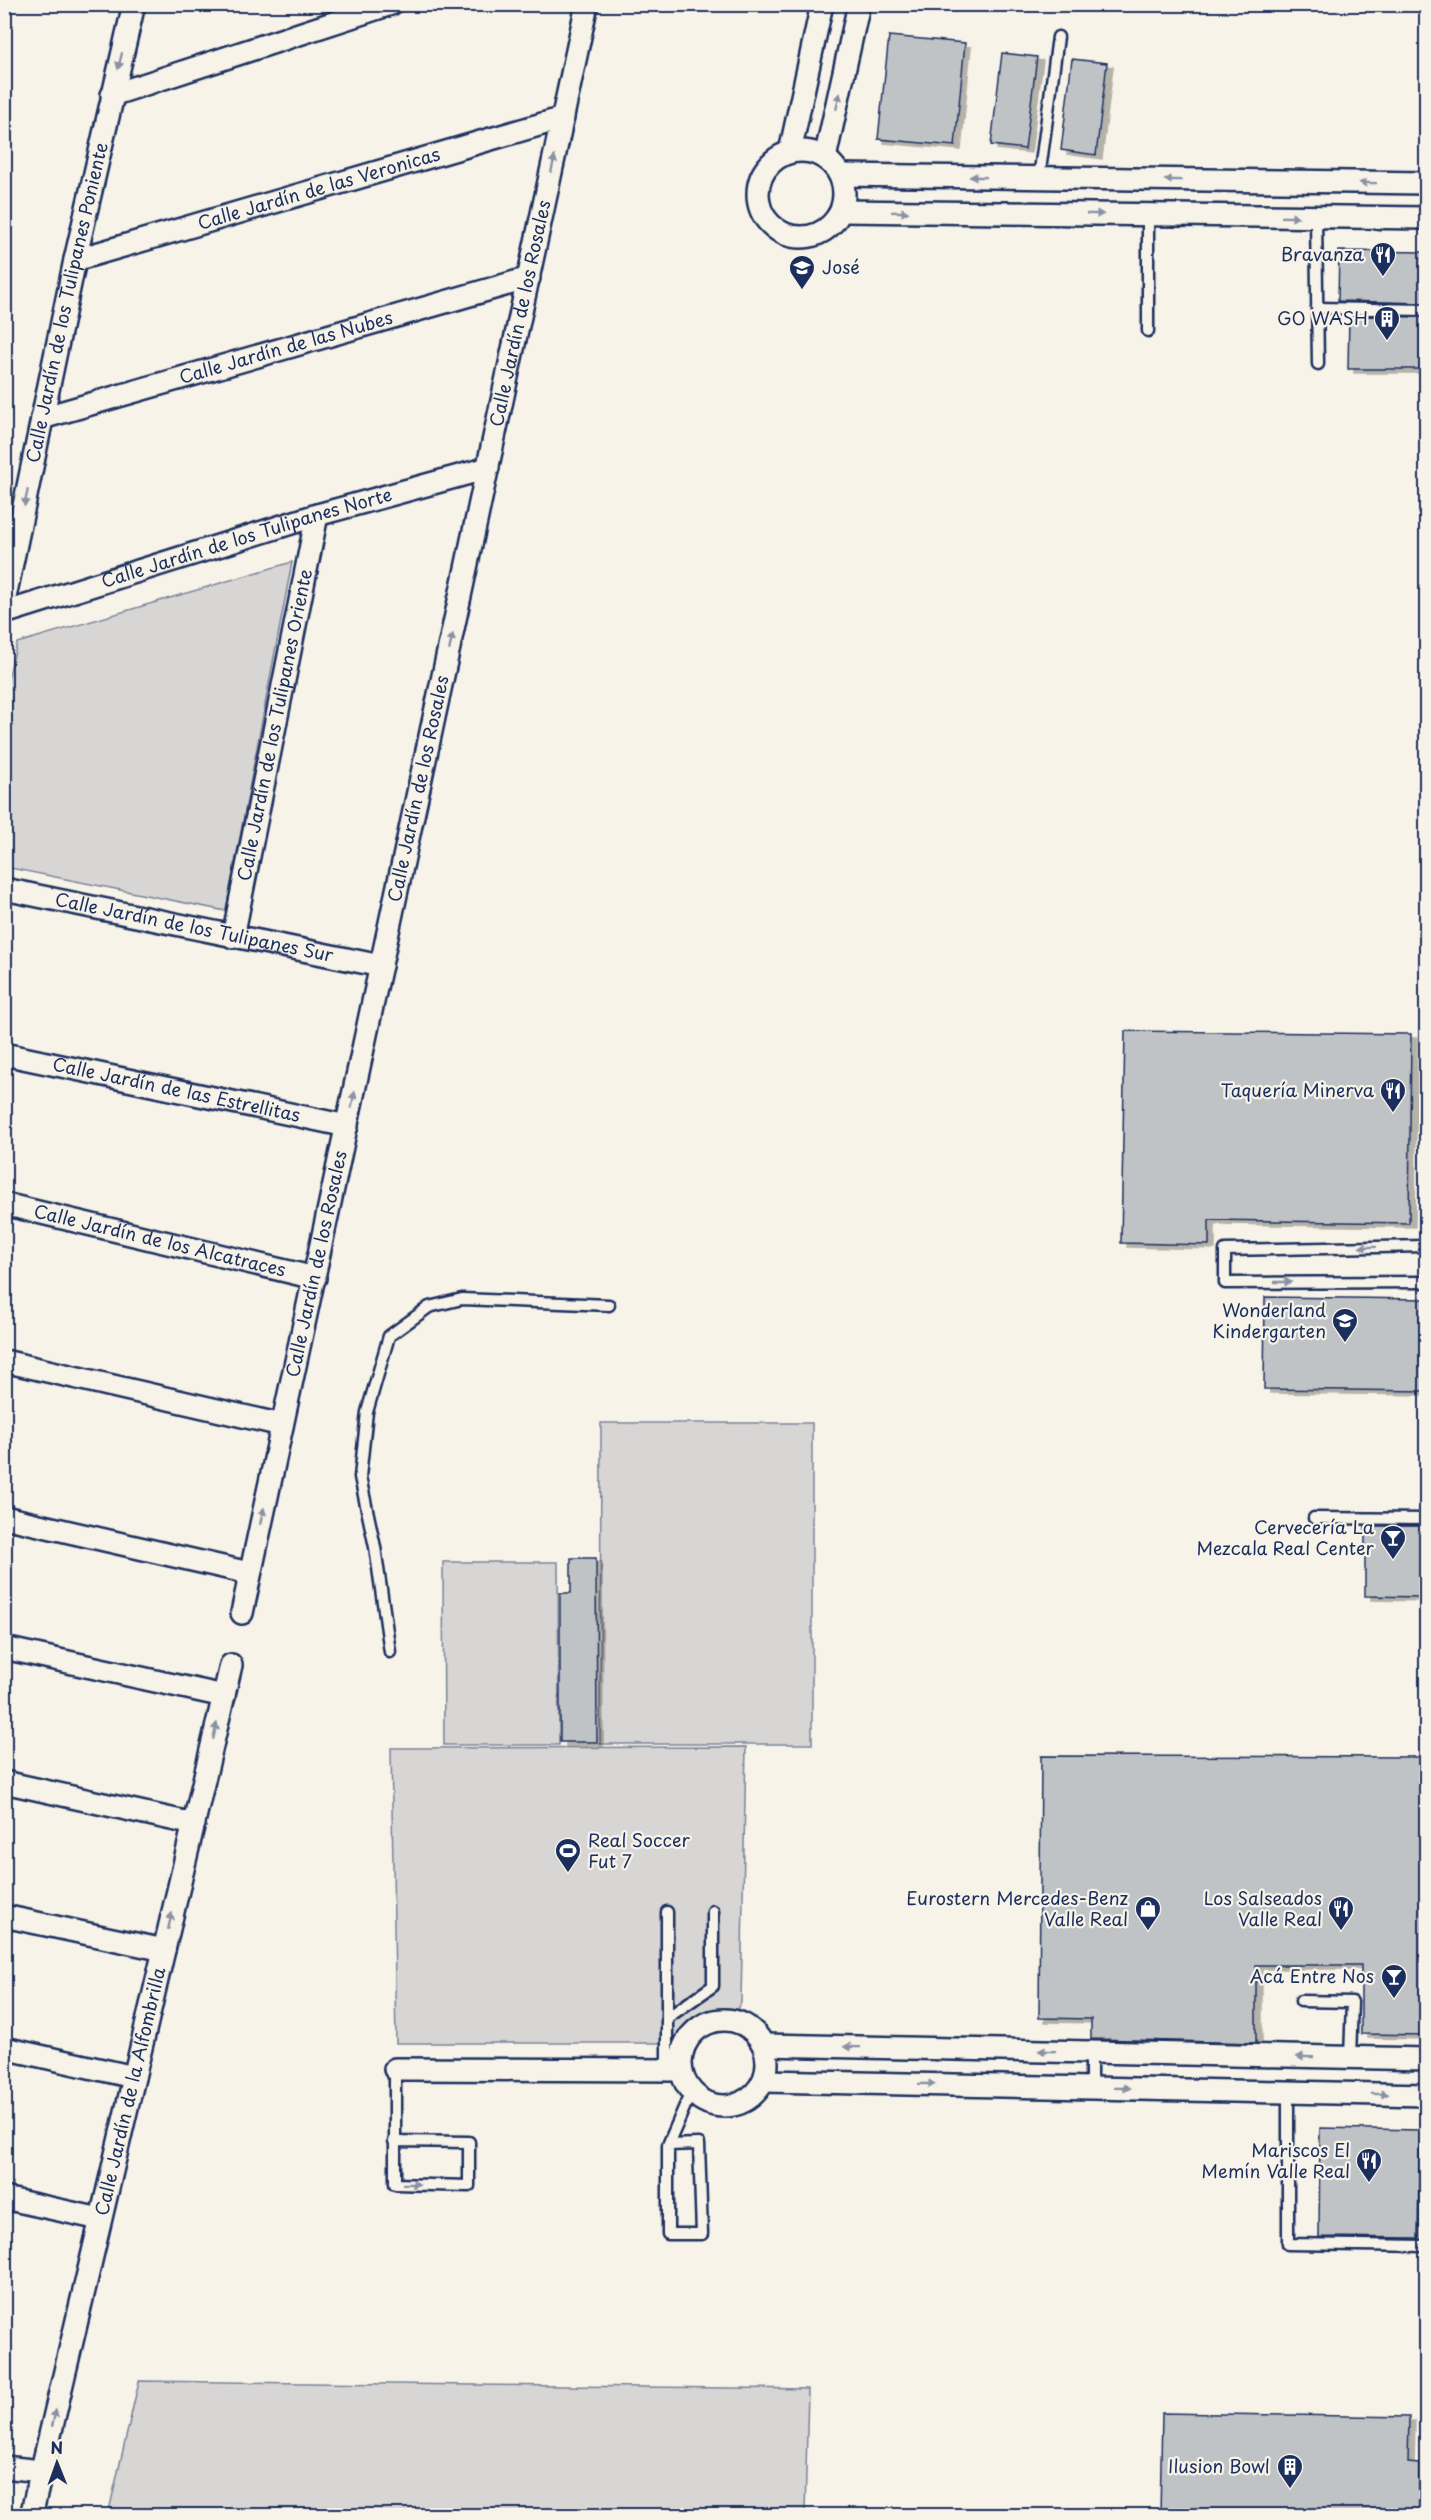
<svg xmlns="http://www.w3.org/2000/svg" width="1431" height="2520" font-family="'Playpen Sans',sans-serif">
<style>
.green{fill:#d7d6d4;stroke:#798299;stroke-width:1.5}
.building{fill:#c0c3c5;stroke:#1b2f5e;stroke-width:1.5;filter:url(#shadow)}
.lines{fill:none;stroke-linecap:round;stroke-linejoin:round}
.lane-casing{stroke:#1b2f5e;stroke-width:15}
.street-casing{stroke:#1b2f5e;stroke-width:26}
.lane{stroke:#f7f3e8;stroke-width:10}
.street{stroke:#f7f3e8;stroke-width:21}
.oneway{fill:#8991a3}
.labels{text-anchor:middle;stroke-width:4.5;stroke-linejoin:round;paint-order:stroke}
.street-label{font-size:18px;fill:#1b2f5e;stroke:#f7f3e8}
.poi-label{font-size:18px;fill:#1b2f5e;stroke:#f7f3e8;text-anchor:end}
</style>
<defs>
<filter id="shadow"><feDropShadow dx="6" dy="4" stdDeviation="0" flood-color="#0004"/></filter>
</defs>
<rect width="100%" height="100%" fill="#f7f3e8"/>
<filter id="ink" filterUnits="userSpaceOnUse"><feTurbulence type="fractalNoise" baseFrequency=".0167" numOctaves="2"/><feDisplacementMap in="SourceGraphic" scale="12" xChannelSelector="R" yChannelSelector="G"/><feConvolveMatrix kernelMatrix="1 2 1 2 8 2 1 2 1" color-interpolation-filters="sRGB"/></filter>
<g filter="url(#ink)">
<!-- green -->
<g class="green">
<path d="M 292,562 L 226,911 L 5,867 L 4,694 L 17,643 Z"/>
<path d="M 601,1423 L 812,1423 L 812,1744 L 600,1744 Z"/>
<path d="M 443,1562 L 558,1562 L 559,1745 L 444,1745 Z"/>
<path d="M 746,1747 L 741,2001 L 738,2011 C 705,2009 694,2014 676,2043 L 396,2043 L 391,1748 Z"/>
<path d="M 139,2381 L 808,2389 L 805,2515 L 108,2515 Z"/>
</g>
<!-- building -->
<g class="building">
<path d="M 889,36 L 965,43 L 955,146 L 878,139 Z"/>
<path d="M 1002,53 L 1037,57 L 1025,149 L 991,145 Z"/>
<path d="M 1072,59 L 1107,63 L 1096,155 L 1061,150 Z"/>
<path d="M 1339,251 L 1426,252 L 1426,303 L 1338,301 Z"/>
<path d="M 1349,316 L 1426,317 L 1426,369 L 1348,369 Z"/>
<path d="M 1125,1031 L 1411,1034 L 1409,1223 L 1209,1220 L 1209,1245 L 1121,1243 Z"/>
<path d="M 1265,1297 L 1426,1299 L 1426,1391 L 1264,1389 Z"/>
<path d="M 1365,1526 L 1421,1526 L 1420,1597 L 1365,1596 Z"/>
<path d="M 571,1558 L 596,1558 L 597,1742 L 560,1742 L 560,1593 L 571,1593 Z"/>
<path d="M 1041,1756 L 1426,1757 L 1426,2035 L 1361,2034 L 1361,1965 L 1256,1965 L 1256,2043 L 1091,2039 L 1091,2019 L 1039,2018 Z"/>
<path d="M 1320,2128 L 1420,2130 L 1418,2238 L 1319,2237 Z"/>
<path d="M 1162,2413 L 1409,2417 L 1408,2463 L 1419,2464 L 1419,2516 L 1160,2516 Z"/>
</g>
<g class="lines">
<defs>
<g id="lane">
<path d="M 1039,178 L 1058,37"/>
<path d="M 1148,215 L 1148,331"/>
<path d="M 1316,217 L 1318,364"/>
<path d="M 1317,308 L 1426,310"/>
<path d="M 1426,1246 L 1225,1250 L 1225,1283 L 1426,1282"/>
<path d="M 1314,1518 L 1426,1519"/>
<path d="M 390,1652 L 375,1547 L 360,1477 L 367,1412 L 389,1336 L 429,1307 L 462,1299 L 609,1305"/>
<path d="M 1301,2001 L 1352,2002 L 1350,2057"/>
<path d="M 667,2018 L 713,1986 L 713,1911"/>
<path d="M 667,2069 L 667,1912"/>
<path d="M 1091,2088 L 1091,2052"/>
<path d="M 1288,2092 L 1288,2244 L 1426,2246"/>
<path d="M 394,2141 L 469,2142 L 469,2186 L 395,2184 L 395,2069"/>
<path d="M 668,2145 L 699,2144 L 702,2234 L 668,2234 L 668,2145 L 691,2092"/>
</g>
<g id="street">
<path d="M 112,95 L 391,4"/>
<circle cx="801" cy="194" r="43"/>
<path d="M 790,152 L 822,4"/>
<path d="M 825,158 L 859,4"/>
<path d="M 840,175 L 1426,183"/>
<path d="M 842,211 L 1426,218"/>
<path id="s1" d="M 75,260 L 563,118"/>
<path id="s2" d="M 42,418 L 529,278"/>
<path id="s3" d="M 4,602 L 75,260 L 134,4"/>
<path id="s4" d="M 4,613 L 317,515 L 488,468"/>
<path id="s5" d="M 4,889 L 381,966"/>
<path id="s6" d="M 233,937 L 317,515"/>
<path id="s7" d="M 4,1054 L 347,1126"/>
<path id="s8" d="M 4,1204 L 315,1278"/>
<path d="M 4,1361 L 282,1425"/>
<path d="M 4,1517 L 249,1573"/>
<path id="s9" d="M 242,1613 L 587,4"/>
<path d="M 4,1648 L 224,1696"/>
<path d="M 4,1782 L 194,1824"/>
<path d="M 4,1916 L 164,1950"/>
<circle cx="724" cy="2063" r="43"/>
<path d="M 764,2045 L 1426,2059"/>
<path d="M 4,2048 L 134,2077"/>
<path d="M 395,2069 L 681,2070"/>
<path d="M 764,2081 L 1426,2095"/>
<path d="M 4,2198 L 100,2219"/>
<path d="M 4,2467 L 41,2471"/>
<path id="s10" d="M 31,2516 L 231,1665"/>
</g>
</defs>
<!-- lane casing -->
<use href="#lane" class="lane-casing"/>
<!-- street casing -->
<use href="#street" class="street-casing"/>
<!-- lane -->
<use href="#lane" class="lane"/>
<!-- street -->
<use href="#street" class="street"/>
</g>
<!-- one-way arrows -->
<defs><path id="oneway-solid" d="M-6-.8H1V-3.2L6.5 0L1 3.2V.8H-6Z" transform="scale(1.5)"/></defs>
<g class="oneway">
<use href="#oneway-solid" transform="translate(120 61) rotate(104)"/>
<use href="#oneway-solid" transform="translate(838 101) rotate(-78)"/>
<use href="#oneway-solid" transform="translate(553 164) rotate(-78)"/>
<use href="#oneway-solid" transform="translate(978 177) rotate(-179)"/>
<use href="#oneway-solid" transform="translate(1173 180) rotate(-179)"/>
<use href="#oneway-solid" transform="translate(1368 183) rotate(-179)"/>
<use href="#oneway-solid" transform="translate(900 212) rotate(1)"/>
<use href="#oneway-solid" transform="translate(1095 214) rotate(1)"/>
<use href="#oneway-solid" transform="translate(1290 217) rotate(1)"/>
<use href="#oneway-solid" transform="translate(26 498) rotate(102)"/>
<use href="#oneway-solid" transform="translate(451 642) rotate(-78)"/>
<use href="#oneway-solid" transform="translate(353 1100) rotate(-78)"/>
<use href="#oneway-solid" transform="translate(1368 1247) rotate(179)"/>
<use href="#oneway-solid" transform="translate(1283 1282)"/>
<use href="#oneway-solid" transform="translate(262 1516) rotate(-77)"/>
<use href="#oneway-solid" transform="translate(215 1731) rotate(-77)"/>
<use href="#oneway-solid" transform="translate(170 1921) rotate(-77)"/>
<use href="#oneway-solid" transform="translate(852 2047) rotate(-179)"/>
<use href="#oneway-solid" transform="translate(1047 2051) rotate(-179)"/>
<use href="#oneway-solid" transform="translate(1305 2057) rotate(-179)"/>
<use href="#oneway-solid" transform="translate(927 2084) rotate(1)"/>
<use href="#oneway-solid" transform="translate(1122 2088) rotate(1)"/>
<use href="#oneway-solid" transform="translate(1380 2094) rotate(1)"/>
<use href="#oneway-solid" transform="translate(411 2184) rotate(1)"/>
<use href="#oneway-solid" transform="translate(54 2418) rotate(-77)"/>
</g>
</g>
<!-- icons -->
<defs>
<symbol id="restaurant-pin" viewBox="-11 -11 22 30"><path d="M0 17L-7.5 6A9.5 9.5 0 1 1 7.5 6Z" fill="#1b2f5e" stroke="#f7f3e8"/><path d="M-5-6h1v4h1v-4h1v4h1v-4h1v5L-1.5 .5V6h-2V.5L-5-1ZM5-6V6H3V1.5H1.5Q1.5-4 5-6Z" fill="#fff"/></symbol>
<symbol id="school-pin" viewBox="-11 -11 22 30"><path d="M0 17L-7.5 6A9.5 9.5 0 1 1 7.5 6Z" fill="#1b2f5e" stroke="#f7f3e8"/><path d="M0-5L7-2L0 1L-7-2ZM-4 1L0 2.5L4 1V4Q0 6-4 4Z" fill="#fff"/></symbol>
<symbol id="building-pin" viewBox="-11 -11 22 30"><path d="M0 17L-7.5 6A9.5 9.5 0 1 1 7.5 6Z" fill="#1b2f5e" stroke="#f7f3e8"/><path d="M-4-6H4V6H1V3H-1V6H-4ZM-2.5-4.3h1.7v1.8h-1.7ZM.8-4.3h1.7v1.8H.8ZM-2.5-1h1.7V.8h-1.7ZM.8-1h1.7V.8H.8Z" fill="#fff"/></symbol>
<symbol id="bar-pin" viewBox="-11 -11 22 30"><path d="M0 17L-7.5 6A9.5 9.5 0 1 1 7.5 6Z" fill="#1b2f5e" stroke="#f7f3e8"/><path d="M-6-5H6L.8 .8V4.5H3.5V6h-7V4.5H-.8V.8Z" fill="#fff"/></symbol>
<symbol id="stadium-pin" viewBox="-11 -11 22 30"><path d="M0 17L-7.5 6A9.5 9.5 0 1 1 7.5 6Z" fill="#1b2f5e" stroke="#f7f3e8"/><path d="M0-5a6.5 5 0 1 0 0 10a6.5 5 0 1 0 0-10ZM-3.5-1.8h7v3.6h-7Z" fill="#fff"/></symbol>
<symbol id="shop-pin" viewBox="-11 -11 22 30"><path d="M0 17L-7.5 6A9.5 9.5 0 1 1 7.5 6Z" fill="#1b2f5e" stroke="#f7f3e8"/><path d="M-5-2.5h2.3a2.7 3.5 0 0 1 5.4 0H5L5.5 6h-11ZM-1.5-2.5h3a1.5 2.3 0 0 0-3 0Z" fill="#fff"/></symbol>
</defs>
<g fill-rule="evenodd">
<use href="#restaurant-pin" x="1368" y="240" width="30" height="40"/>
<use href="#school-pin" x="787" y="253" width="30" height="40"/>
<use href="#building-pin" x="1372" y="304" width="30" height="40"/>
<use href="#restaurant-pin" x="1378" y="1076" width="30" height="40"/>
<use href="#school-pin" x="1330" y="1306" width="30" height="40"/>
<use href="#bar-pin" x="1378" y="1523" width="30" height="40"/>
<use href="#stadium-pin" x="553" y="1836" width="30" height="40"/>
<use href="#shop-pin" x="1133" y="1894" width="30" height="40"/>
<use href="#restaurant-pin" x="1326" y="1894" width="30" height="40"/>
<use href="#bar-pin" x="1379" y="1962" width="30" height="40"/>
<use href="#restaurant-pin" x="1354" y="2146" width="30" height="40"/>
<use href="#building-pin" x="1275" y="2452" width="30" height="40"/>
</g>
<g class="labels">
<!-- street labels -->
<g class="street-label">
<text dy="6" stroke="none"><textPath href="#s1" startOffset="254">Calle Jardín de las Veronicas</textPath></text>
<text dy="6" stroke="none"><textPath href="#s3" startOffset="306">Calle Jardín de los Tulipanes Poniente</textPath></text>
<text dy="6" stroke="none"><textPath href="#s9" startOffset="1329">Calle Jardín de los Rosales</textPath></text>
<text dy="6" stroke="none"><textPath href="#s2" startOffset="254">Calle Jardín de las Nubes</textPath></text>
<text dy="6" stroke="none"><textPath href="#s4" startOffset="254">Calle Jardín de los Tulipanes Norte</textPath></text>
<text dy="6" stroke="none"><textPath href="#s6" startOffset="216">Calle Jardín de los Tulipanes Oriente</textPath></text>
<text dy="6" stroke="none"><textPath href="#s9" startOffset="843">Calle Jardín de los Rosales</textPath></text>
<text dy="6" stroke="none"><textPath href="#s5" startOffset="194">Calle Jardín de los Tulipanes Sur</textPath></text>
<text dy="6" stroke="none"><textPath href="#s7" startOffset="176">Calle Jardín de las Estrellitas</textPath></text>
<text dy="6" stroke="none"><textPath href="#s8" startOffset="160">Calle Jardín de los Alcatraces</textPath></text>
<text dy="6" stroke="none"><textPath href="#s9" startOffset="357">Calle Jardín de los Rosales</textPath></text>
<text dy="6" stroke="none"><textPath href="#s10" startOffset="436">Calle Jardín de la Alfombrilla</textPath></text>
</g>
<!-- poi labels -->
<g class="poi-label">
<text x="1364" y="261">Bravanza</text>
<text x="822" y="274" text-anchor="start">José</text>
<text x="1368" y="325">GO WASH</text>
<text x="1374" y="1097">Taquería Minerva</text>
<text x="1326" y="1317">Wonderland<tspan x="1326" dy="21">Kindergarten</tspan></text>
<text x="1374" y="1534">Cervecería La<tspan x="1374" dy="21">Mezcala Real Center</tspan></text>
<text x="588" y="1847" text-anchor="start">Real Soccer<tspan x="588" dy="21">Fut 7</tspan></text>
<text x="1128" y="1905">Eurostern Mercedes-Benz<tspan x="1128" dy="21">Valle Real</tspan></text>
<text x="1322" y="1905">Los Salseados<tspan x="1322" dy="21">Valle Real</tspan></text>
<text x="1374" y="1983">Acá Entre Nos</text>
<text x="1350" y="2157">Mariscos El<tspan x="1350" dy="21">Memín Valle Real</tspan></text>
<text x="1270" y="2473">Ilusion Bowl</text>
</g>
</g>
<!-- margin -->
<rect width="1431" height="2520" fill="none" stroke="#f7f3e8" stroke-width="24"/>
<rect x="12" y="12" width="1407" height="2496" fill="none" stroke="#1b2f5e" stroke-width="2" filter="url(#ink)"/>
<!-- north arrow -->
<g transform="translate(57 2463) rotate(359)" stroke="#f7f3e8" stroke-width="4.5" paint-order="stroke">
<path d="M0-4.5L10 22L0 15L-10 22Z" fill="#1b2f5e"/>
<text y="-9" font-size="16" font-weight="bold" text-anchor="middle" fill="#1b2f5e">N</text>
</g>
</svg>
